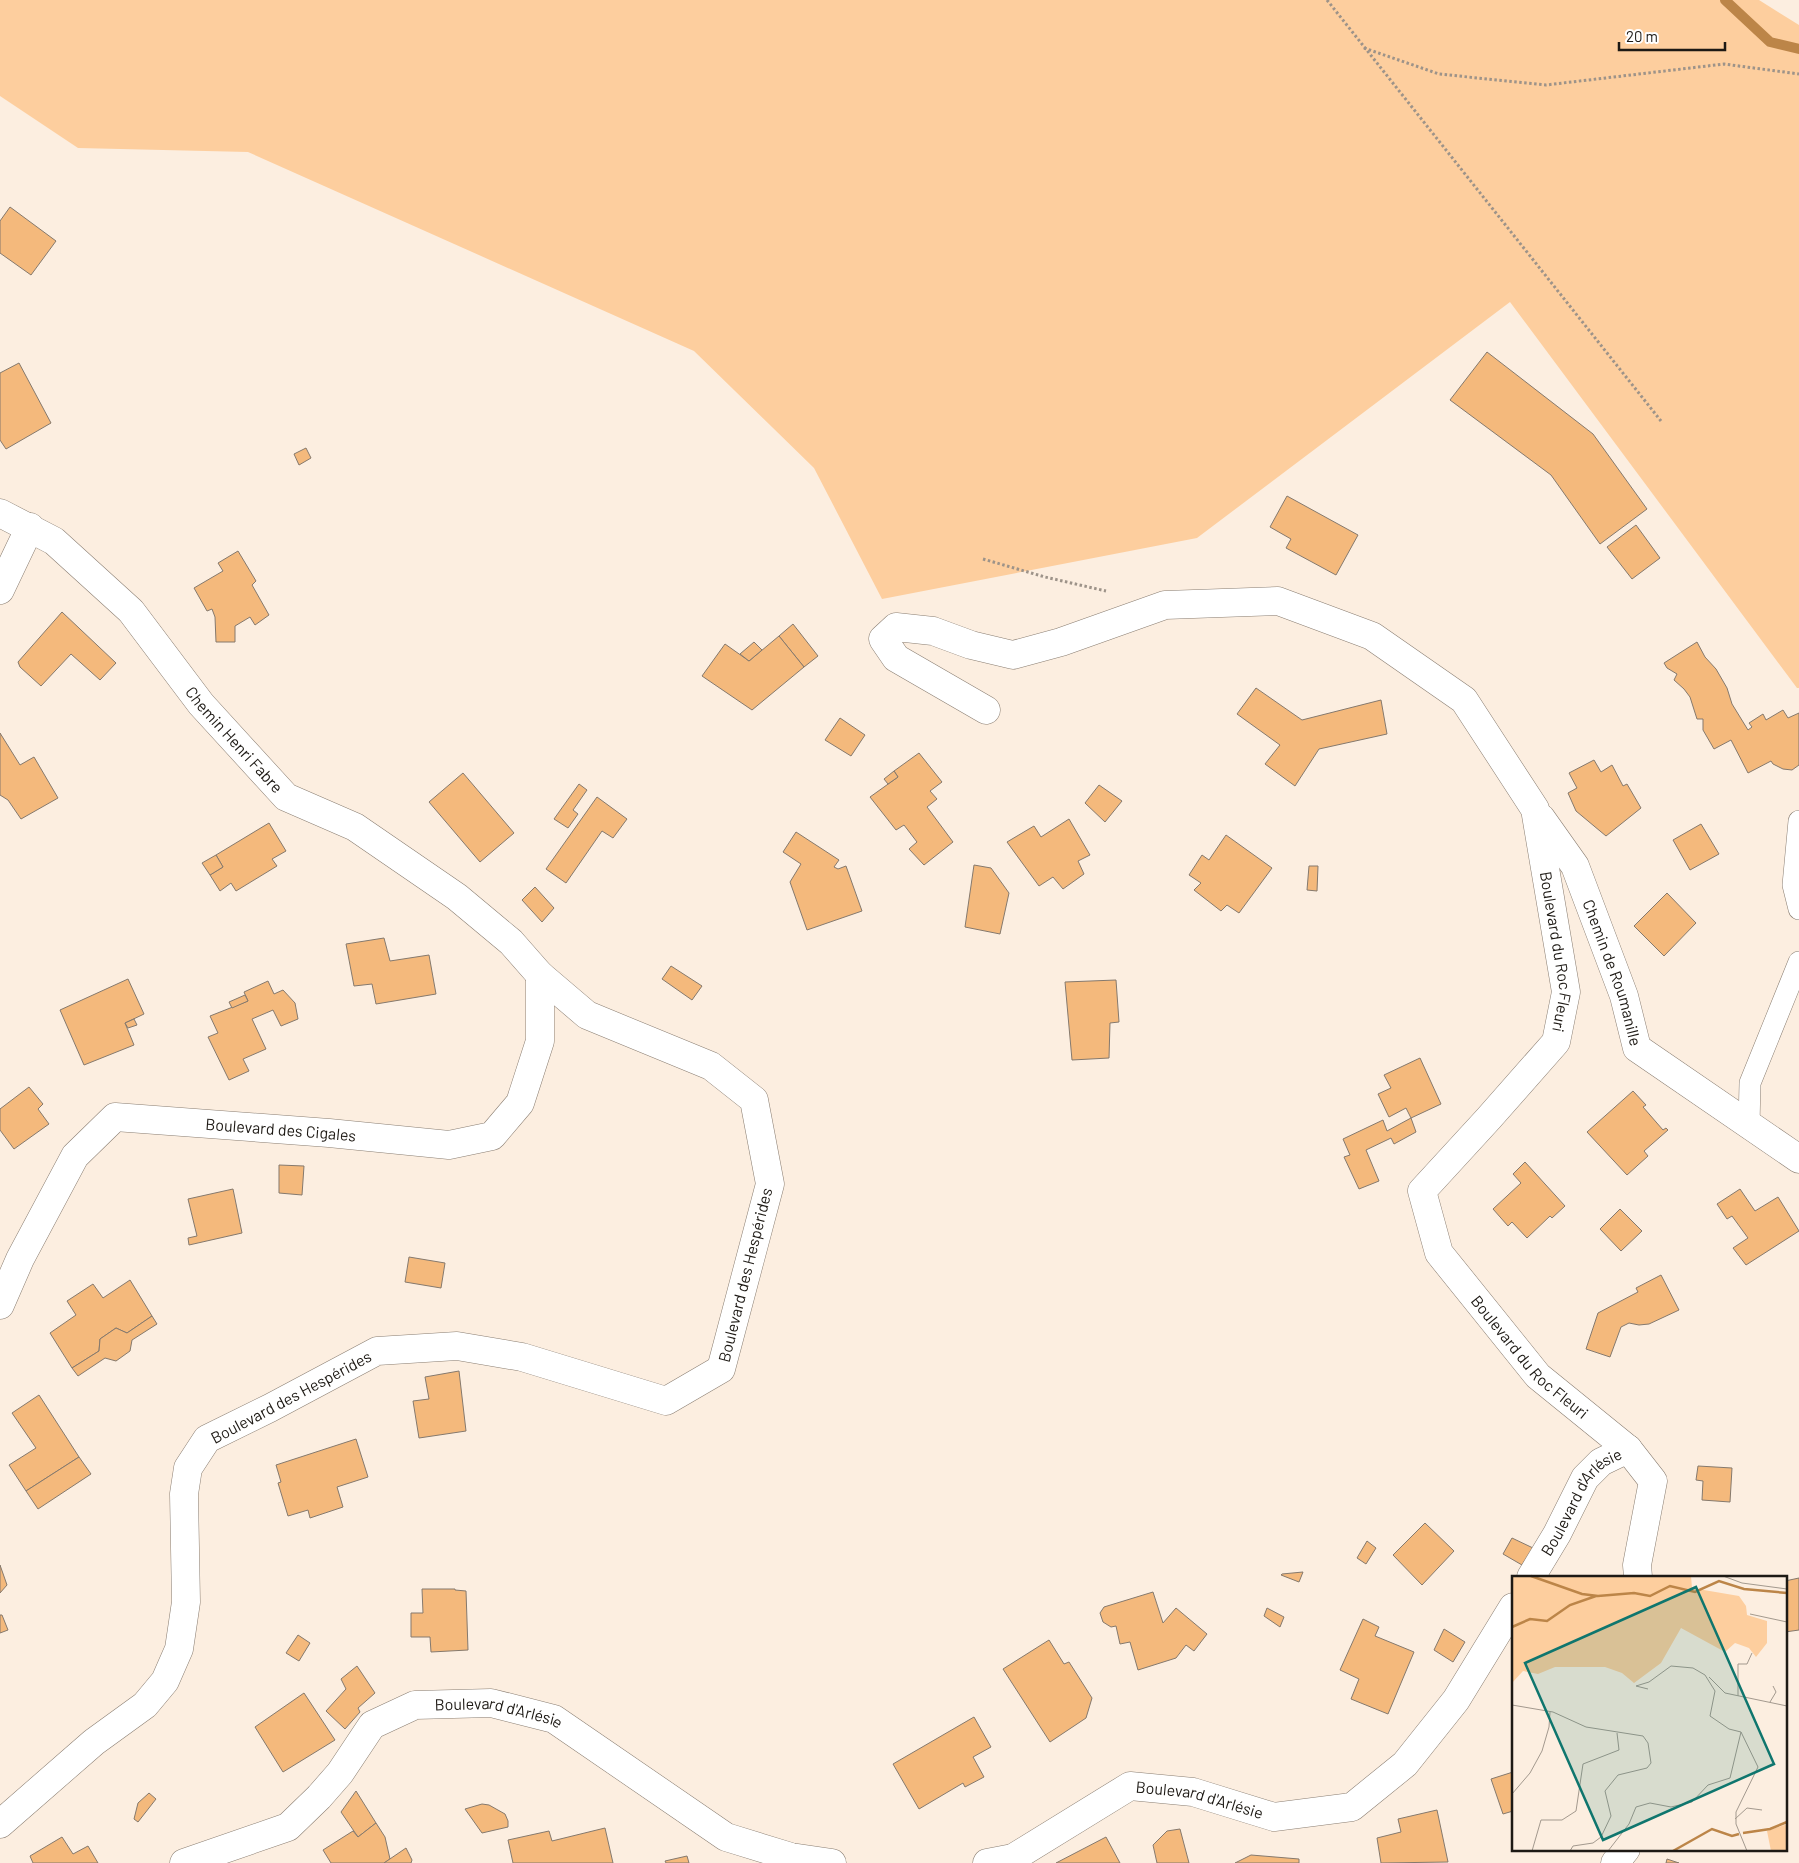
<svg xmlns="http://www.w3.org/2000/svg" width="1799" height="1863" font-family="Barlow,sans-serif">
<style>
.green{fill:#fdce9e}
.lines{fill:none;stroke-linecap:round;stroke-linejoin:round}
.stream{stroke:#bc8548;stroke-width:10}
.building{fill:#f4b97c;stroke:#85796d}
.lane-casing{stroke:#8a7e72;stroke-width:22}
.street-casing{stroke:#8a7e72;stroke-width:29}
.path{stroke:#9d9389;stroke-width:3;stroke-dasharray:2.5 2.5;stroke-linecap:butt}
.lane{stroke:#fff;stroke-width:21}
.street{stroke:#fff;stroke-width:28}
.labels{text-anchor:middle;stroke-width:4.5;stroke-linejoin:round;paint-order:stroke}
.street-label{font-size:16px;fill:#1d1914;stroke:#fff}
.inset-river{fill:none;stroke:#bc8548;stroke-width:2.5}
.inset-road{fill:none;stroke:#a3998e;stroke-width:1}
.view{fill:#0f766e;fill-opacity:0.15;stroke:#0f766e;stroke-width:2.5}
.inset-edge{fill:none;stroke:#1d1914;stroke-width:2.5}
</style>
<rect width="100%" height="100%" fill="#fceee0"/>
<!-- green -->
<path class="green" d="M 0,0 L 1759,0 L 1799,25 L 1799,688 L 1797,688 L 1510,302 L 1197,538 L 882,599 L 814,468 L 694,351 L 248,152 L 78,148 L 0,96 Z"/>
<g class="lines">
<!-- stream -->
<path class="stream" d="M 1725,0 L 1770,42 L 1799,49"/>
</g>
<!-- building -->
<g class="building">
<path d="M 10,207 L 56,241 L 31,275 L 0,253 L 0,221 Z"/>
<path d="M 1487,352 L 1593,434 L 1647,509 L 1600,544 L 1551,475 L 1450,400 Z"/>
<path d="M 19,363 L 51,423 L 6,449 L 0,440 L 0,373 Z"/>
<path d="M 306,448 L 311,458 L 299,465 L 294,454 Z"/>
<path d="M 1287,496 L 1358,535 L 1336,575 L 1286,548 L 1291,539 L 1270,527 Z"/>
<path d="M 1636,525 L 1660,558 L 1632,579 L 1607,547 Z"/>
<path d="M 238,551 L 256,581 L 252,585 L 269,615 L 255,625 L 250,617 L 235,626 L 235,642 L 216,642 L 215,617 L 212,609 L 207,611 L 194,588 L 223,571 L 218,563 Z"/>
<path d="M 62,612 L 116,663 L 100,680 L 71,654 L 41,686 L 20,667 L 18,662 Z"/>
<path d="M 793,624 L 818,656 L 804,667 L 779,636 Z"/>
<path d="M 779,636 L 804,667 L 752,710 L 702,676 L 725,644 L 749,661 Z"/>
<path d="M 754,642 L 762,650 L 749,661 L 740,654 Z"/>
<path d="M 1697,642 L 1705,657 L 1716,669 L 1727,688 L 1732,704 L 1748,730 L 1752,727 L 1749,723 L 1763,714 L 1766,720 L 1783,710 L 1788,718 L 1799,713 L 1799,765 L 1792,770 L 1783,769 L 1773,764 L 1771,761 L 1748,773 L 1731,740 L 1714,749 L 1703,730 L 1703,719 L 1697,719 L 1690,697 L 1684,689 L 1674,680 L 1677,674 L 1667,668 L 1664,663 Z"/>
<path d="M 1256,688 L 1302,720 L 1381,700 L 1387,734 L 1319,749 L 1295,786 L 1265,764 L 1280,745 L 1237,714 Z"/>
<path d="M 840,718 L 865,735 L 851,756 L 825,740 Z"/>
<path d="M 0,733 L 20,765 L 34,757 L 58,798 L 21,819 L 8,800 L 0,795 Z"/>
<path d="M 919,753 L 942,782 L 930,791 L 937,799 L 927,807 L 953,842 L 924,865 L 909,849 L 917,842 L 904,825 L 896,830 L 870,797 L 898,777 L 894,771 Z"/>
<path d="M 1594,760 L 1601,772 L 1612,765 L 1623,786 L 1627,784 L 1641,808 L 1606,836 L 1576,811 L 1568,793 L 1577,788 L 1569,773 Z"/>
<path d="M 894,771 L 898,777 L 888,784 L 884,779 Z"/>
<path d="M 463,773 L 514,833 L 480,862 L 429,802 Z"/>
<path d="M 579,784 L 587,790 L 573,810 L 578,814 L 568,828 L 554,819 Z"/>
<path d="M 1099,785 L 1122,801 L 1105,822 L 1085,803 Z"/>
<path d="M 597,797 L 627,819 L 613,838 L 602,831 L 566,883 L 546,869 Z"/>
<path d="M 1069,819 L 1090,855 L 1078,861 L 1084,874 L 1063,889 L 1053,877 L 1039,886 L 1007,842 L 1034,826 L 1041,837 Z"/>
<path d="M 269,823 L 286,851 L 272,859 L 277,866 L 236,891 L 231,883 L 220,891 L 210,875 L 223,867 L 216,855 Z"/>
<path d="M 1701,824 L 1719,854 L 1690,870 L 1673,840 Z"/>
<path d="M 796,832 L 839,860 L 834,867 L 838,869 L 846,866 L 862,911 L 807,930 L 790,882 L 801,864 L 783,852 Z"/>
<path d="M 1226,835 L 1272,868 L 1239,913 L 1227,905 L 1221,911 L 1194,890 L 1201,883 L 1189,875 L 1202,855 L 1209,860 Z"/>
<path d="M 216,855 L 223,867 L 210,875 L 202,863 Z"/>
<path d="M 974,865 L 991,868 L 1009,893 L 1000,934 L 965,927 Z"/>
<path d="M 1309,866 L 1318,866 L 1317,891 L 1307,890 Z"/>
<path d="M 535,887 L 554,908 L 542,922 L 522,900 Z"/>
<path d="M 1667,893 L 1696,923 L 1664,956 L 1634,926 Z"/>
<path d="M 384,938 L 390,961 L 429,955 L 436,994 L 376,1004 L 372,984 L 354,986 L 346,944 Z"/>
<path d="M 671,966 L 702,986 L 692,1000 L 662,979 Z"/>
<path d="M 128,979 L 144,1014 L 125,1023 L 134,1045 L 84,1065 L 60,1010 Z"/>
<path d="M 1116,980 L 1119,1022 L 1110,1023 L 1109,1058 L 1072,1060 L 1065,982 Z"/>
<path d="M 268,981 L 274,994 L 283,990 L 295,1003 L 298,1019 L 281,1026 L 273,1010 L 252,1019 L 266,1049 L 243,1059 L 249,1071 L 229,1080 L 208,1037 L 218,1033 L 210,1016 L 248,1001 L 244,992 Z"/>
<path d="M 245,995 L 248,1001 L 232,1008 L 229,1002 Z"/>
<path d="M 134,1019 L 137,1025 L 128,1028 L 125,1023 Z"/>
<path d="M 1420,1058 L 1441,1104 L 1411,1118 L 1406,1108 L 1389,1117 L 1378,1094 L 1391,1088 L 1384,1075 Z"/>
<path d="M 29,1087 L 43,1104 L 38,1109 L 49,1124 L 14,1149 L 0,1130 L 0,1109 Z"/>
<path d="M 1633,1091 L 1646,1105 L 1643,1107 L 1663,1130 L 1666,1128 L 1668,1130 L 1644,1151 L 1648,1156 L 1627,1175 L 1587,1132 Z"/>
<path d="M 1411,1118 L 1416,1132 L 1394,1144 L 1391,1138 L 1366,1150 L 1379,1181 L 1359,1189 L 1344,1157 L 1350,1155 L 1343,1139 L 1383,1120 L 1387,1131 Z"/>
<path d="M 1525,1162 L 1565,1206 L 1552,1218 L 1550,1216 L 1527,1238 L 1512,1222 L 1508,1226 L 1493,1209 L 1521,1183 L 1513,1174 Z"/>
<path d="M 279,1165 L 304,1166 L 302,1195 L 279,1193 Z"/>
<path d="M 233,1189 L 242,1233 L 189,1245 L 188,1238 L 197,1236 L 188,1199 Z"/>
<path d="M 1740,1189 L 1755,1211 L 1778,1197 L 1799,1231 L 1746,1265 L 1733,1248 L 1748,1238 L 1732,1216 L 1727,1219 L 1717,1204 Z"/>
<path d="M 1620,1209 L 1642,1231 L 1621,1251 L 1600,1229 Z"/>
<path d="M 409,1257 L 445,1263 L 441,1288 L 405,1282 Z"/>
<path d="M 1661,1275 L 1679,1310 L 1649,1324 L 1639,1325 L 1629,1323 L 1621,1327 L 1610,1357 L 1586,1349 L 1598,1313 L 1638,1292 L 1636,1288 Z"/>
<path d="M 130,1280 L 152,1316 L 127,1333 L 116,1328 L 100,1339 L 99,1351 L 72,1368 L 50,1333 L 76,1315 L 67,1301 L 93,1284 L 103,1298 Z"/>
<path d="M 152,1316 L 157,1324 L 132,1340 L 130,1351 L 116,1361 L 105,1358 L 78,1376 L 72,1368 L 99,1351 L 100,1339 L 116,1328 L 127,1333 Z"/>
<path d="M 459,1371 L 466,1431 L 419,1438 L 413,1401 L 429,1399 L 425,1377 Z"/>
<path d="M 39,1395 L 79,1457 L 26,1491 L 9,1465 L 36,1448 L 12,1413 Z"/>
<path d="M 356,1439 L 368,1477 L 337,1487 L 343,1507 L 310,1518 L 308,1510 L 288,1516 L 278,1483 L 281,1482 L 276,1465 Z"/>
<path d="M 79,1457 L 91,1474 L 38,1509 L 26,1491 Z"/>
<path d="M 1698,1466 L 1732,1468 L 1730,1502 L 1702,1500 L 1703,1481 L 1696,1480 Z"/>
<path d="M 1425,1523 L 1454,1551 L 1422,1585 L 1393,1555 Z"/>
<path d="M 1512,1538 L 1533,1548 L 1522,1565 L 1503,1554 Z"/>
<path d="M 1367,1541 L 1376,1548 L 1366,1564 L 1357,1558 Z"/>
<path d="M 0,1565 L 7,1585 L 0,1593 Z"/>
<path d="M 1303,1572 L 1299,1582 L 1281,1575 L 1282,1574 Z"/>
<path d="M 1799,1578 L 1799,1630 L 1785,1632 L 1785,1581 Z"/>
<path d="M 422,1589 L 455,1589 L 455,1590 L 466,1591 L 468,1650 L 431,1652 L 430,1637 L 411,1637 L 411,1613 L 423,1613 Z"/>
<path d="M 1153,1592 L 1163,1623 L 1176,1608 L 1207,1634 L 1194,1651 L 1186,1645 L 1176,1658 L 1138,1670 L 1130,1642 L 1120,1644 L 1116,1626 L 1111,1627 L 1103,1622 L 1100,1613 L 1104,1607 Z"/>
<path d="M 1267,1608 L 1284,1617 L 1280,1627 L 1264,1616 Z"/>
<path d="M 0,1615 L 2,1615 L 8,1630 L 0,1633 Z"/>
<path d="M 1363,1619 L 1379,1627 L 1375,1636 L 1414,1652 L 1388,1714 L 1351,1699 L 1359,1679 L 1340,1670 Z"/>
<path d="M 1444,1629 L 1465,1642 L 1453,1662 L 1434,1650 Z"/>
<path d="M 298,1635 L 310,1643 L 299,1661 L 286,1653 Z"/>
<path d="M 1049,1640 L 1064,1664 L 1069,1662 L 1092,1698 L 1086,1718 L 1050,1742 L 1003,1669 Z"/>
<path d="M 357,1666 L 375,1693 L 358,1708 L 360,1712 L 345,1729 L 326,1711 L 346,1689 L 341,1679 Z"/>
<path d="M 304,1693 L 335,1740 L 283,1772 L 255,1727 Z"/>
<path d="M 974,1717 L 991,1747 L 973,1757 L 984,1777 L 965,1787 L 963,1783 L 919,1809 L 893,1764 Z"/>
<path d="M 1513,1772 L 1513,1811 L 1503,1814 L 1491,1779 Z"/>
<path d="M 356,1791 L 376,1823 L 358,1837 L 341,1812 Z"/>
<path d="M 149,1793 L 156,1799 L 138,1822 L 134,1819 L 138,1803 Z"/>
<path d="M 482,1804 L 489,1805 L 505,1814 L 508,1821 L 508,1827 L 482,1833 L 465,1809 Z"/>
<path d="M 1437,1810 L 1448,1862 L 1381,1863 L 1377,1838 L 1401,1832 L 1398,1819 Z"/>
<path d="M 376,1823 L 385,1837 L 390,1859 L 384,1863 L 331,1863 L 323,1850 L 353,1831 L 358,1837 Z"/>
<path d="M 605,1828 L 613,1863 L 513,1863 L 508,1840 L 549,1831 L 552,1841 Z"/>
<path d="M 1180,1829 L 1189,1863 L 1157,1863 L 1153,1845 L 1167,1831 Z"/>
<path d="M 62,1837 L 73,1854 L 88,1846 L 98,1863 L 33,1863 L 30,1856 Z"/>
<path d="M 1106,1837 L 1120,1863 L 1056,1863 Z"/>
<path d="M 406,1848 L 412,1860 L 411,1863 L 384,1863 Z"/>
<path d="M 1251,1855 L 1299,1859 L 1299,1863 L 1235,1863 Z"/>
<path d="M 687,1856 L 689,1863 L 666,1863 L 665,1861 Z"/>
<path d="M 1667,1859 L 1679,1863 L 1666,1863 Z"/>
</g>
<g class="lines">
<defs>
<g id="lane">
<path d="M 1799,821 L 1793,885 L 1799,909"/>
<path d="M 1749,1125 L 1750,1083 L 1799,962"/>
</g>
<g id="street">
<path id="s1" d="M 0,513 L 54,541 L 131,611 L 201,704 L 286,797 L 355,827 L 457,897 L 511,942 L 540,975 L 587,1015 L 711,1066 L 754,1100 L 770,1184 L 721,1369 L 666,1401 L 522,1357 L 457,1346 L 377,1351 L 270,1408 L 207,1439 L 188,1468 L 184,1494 L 186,1602 L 179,1649 L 165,1681 L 145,1705 L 94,1742 L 0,1824"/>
<path d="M 0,590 L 30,527"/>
<path id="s2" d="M 986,710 L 896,658 L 883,639 L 896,627 L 933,631 L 971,645 L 1013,655 L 1061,642 L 1165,605 L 1278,601 L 1372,636 L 1464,700 L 1535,809 L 1566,992 L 1556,1042 L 1489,1118 L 1422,1191 L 1439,1253 L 1538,1376 L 1628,1449 L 1653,1481 L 1637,1565 L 1638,1577"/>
<path id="s3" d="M 1541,818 L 1575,866 L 1624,996 L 1637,1048 L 1799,1159"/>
<path id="s4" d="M 0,1305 L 20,1259 L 75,1156 L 115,1117 L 329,1133 L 449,1145 L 492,1136 L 520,1103 L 540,1041 L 540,975"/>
<path id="s5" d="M 1531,1577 L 1557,1534 L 1585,1478 L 1601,1462 L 1628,1449"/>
<path id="s6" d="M 184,1863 L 288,1827 L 319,1797 L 340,1773 L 372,1725 L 415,1705 L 491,1703 L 554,1719 L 726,1837 L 791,1857 L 832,1863"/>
<path id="s7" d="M 987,1863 L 1013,1858 L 1130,1786 L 1193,1792 L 1274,1817 L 1352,1807 L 1405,1764 L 1456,1700 L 1513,1607"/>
<path d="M 1615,1863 L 1626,1849"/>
</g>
</defs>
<!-- lane casing -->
<use href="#lane" class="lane-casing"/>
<!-- street casing -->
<use href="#street" class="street-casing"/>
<!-- path -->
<g class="path">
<path d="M 1327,0 L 1661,421"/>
<path d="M 1364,48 L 1439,74 L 1546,85 L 1724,64 L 1799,74"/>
<path d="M 983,559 L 1045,577 L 1106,591"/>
</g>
<!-- lane -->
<use href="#lane" class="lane"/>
<!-- street -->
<use href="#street" class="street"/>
</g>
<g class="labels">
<!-- street labels -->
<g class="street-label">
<text dy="6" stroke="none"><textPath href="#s1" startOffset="330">Chemin Henri Fabre</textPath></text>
<text dy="6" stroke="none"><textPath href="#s2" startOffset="1026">Boulevard du Roc Fleuri</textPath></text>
<text dy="6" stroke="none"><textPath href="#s3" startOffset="172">Chemin de Roumanille</textPath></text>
<text dy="6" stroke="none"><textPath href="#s4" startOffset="389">Boulevard des Cigales</textPath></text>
<text transform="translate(745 1275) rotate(-76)" y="6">Boulevard des Hespérides</text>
<text dy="6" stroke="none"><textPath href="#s2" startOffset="1521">Boulevard du Roc Fleuri</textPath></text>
<text transform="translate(291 1397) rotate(-28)" y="6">Boulevard des Hespérides</text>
<text dy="6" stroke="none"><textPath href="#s5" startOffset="92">Boulevard d'Arlésie</textPath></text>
<text dy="6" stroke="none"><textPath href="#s6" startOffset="375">Boulevard d'Arlésie</textPath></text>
<text dy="6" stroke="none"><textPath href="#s7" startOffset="235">Boulevard d'Arlésie</textPath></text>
</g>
</g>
<!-- overview -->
<g transform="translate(1512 1576)">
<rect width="275" height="275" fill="#fceee0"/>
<path d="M 0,0 L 179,0 L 180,12 L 227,20 L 234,30 L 235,39 L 255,45 L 255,67 L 244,81 L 237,72 L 223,67 L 213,76 L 169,52 L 149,87 L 122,107 L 110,97 L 93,91 L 43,91 L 26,98 L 11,95 L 0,107 ZM 275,248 L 275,275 L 259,275 L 255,255 Z" fill="#fdce9e"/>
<path class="inset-river" d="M 19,0 L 70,18 L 86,20 L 122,17 L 138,20 L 158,10 L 183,16 L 207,5 L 232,13 L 275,17M 0,51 L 18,43 L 35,45 L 58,29 L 84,20M 231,257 L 258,253 L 275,246M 161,275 L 200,253 L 220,260 L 227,258"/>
<path class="inset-road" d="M 211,0 L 230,7 L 275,13M 238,38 L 275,46M 226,88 L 226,120M 226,88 L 235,88 L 240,77M 197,101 L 213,117 L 275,130M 136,113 L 124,110 L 137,106 L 159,90 L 181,92 L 193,99 L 203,115 L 198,140 L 217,153 L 229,156M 258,126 L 264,116 L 261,110M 0,129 L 41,136 L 74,151 L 131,160 L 136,167 L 139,187 L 135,192 L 106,199 L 93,215 L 99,240 L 89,261 L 81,267 L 61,270 L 58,275M 229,156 L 246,191 L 224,236 L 224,248 L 235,275M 0,218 L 18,197 L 30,175 L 37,151 L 38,136M 223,243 L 235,232 L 250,234M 20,275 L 29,244 L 50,244 L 64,235 L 71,188 L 107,174 L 105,157M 96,275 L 117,248 L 124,231 L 138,227 L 159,231 L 180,226 L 196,209 L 218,202 L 229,156"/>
<path class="view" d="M 184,11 L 262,188 L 91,264 L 13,87 Z"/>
<rect width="275" height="275" class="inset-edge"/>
</g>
<!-- scale -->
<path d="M1619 42v8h106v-8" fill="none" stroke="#1d1914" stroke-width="2.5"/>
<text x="1626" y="42" font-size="15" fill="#1d1914" stroke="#ffffff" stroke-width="4" paint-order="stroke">20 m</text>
</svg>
